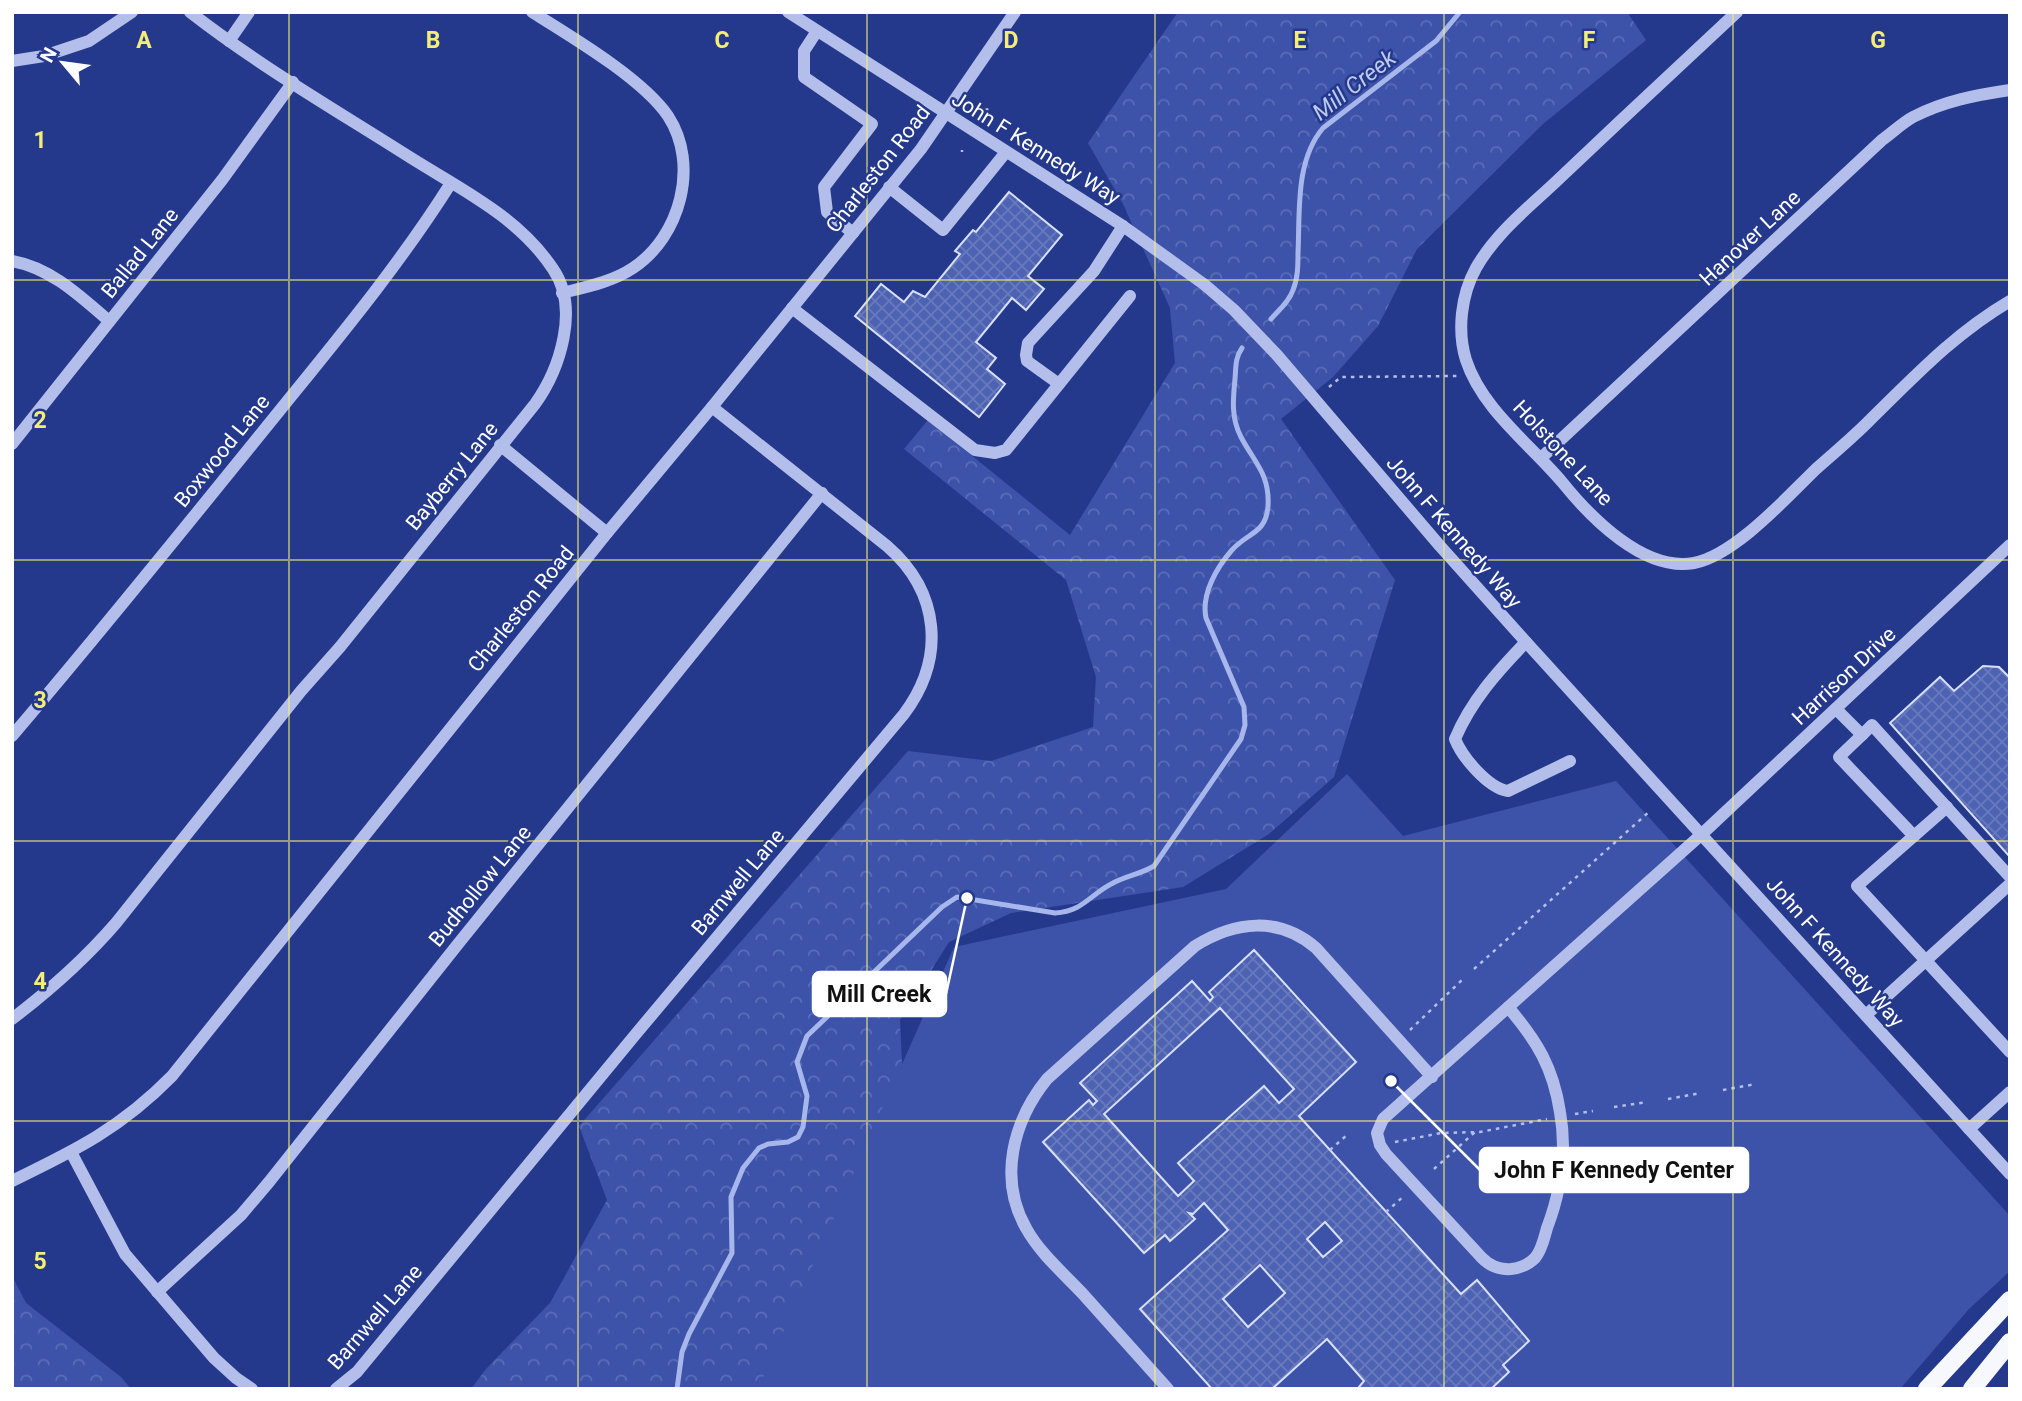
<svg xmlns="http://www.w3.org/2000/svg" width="2022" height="1401" font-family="Roboto,sans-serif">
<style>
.forest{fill:url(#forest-crowns)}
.pitch{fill:#3d53aa}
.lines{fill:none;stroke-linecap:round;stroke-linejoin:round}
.stream{stroke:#a8b7eb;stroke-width:5}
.building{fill:url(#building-cross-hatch);stroke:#d8dff8;stroke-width:2;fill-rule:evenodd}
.path{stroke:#b3bfea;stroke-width:2.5;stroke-dasharray:3.5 5;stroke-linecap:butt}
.minor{stroke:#b3bfea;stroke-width:12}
.major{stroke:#f7f8fe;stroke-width:18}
.grid{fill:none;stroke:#f4ee77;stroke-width:2;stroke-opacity:0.55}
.labels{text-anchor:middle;stroke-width:5;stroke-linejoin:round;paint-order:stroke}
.street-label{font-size:21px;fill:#fff;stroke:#25398c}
.water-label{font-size:23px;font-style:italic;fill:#bfcaf1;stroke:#25398c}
.grid-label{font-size:23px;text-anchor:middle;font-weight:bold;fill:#f4ee77;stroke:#25398c;stroke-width:5;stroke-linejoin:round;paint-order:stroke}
.leader{fill:none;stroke:#fff;stroke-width:2.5}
.callout-dot{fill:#fff;stroke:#25398c;stroke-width:2.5}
.callout{fill:#fff;stroke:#fff;stroke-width:2.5}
.callout-label{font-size:23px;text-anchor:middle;font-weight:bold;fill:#111}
</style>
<defs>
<pattern id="forest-crowns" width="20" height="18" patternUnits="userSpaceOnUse" patternTransform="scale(1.75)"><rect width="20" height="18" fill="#3d53aa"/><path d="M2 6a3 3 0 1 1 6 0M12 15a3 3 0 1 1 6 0" fill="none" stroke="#5a6db7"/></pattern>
<pattern id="building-cross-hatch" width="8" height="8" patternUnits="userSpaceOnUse" patternTransform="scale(1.75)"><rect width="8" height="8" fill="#4d62b2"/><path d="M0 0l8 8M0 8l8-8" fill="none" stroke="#687abe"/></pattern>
</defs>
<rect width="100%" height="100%" fill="#25398c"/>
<!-- forest -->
<g class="forest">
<path d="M 1178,12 L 1627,12 L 1646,40 L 1543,124 L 1417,249 L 1378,326 L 1333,377 L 1281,419 L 1395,580 L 1334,777 L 1269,834 L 1183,887 L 1011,913 L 949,942 L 900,1020 L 909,1218 L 867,1389 L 471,1389 L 486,1369 L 550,1303 L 607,1200 L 579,1126 L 908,751 L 991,761 L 1093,727 L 1096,677 L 1066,580 L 904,449 L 928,420 L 1070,535 L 1175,363 L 1170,308 L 1123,204 L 1088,143 Z"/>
<path d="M 12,1276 L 26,1303 L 121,1377 L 131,1389 L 12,1389 Z"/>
</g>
<!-- pitch -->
<path class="pitch" d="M 1347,774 L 1403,836 L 1616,781 L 2010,1216 L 2010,1271 L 1969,1309 L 1900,1389 L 758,1389 L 954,947 L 1226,889 Z"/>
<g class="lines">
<!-- stream -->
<g class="stream">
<path d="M 1271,319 C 1279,310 1289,302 1293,290 C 1298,278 1298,265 1298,253 C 1300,212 1295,161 1323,128 L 1436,41 L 1460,12"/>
<path d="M 677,1389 L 682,1352 L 689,1334 L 732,1253 L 731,1197 L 743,1168 L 759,1148 L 768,1144 L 788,1142 L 798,1137 L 803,1127 L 807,1096 L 797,1062 L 807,1036 L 942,907 L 957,897 L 1055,913 C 1084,911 1089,895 1113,883 C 1126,876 1141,874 1154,866 L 1241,739 L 1245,725 L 1244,707 L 1206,618 C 1201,594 1217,567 1232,550 C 1248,532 1266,534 1268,506 C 1270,474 1254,462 1241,437 C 1231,418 1233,399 1235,379 C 1236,367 1235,358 1242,348"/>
</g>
</g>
<!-- building -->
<g class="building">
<path d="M 1009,192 L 1062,235 L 1028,276 L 1044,289 L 1026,310 L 1012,298 L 976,342 L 996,358 L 987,369 L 1005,384 L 979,417 L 855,316 L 881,284 L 904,302 L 913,291 L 925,297 L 960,254 L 955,251 L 973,230 L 976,232 Z"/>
<path d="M 1983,666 L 1999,667 L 2010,678 L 2009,856 L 1890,723 L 1940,677 L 1954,691 Z"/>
<path d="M 1254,950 L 1356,1062 L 1299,1116 L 1461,1294 L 1477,1280 L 1529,1341 L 1503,1365 L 1509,1372 L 1491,1389 L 1360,1389 L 1359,1387 L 1364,1381 L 1327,1339 L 1272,1389 L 1212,1389 L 1140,1309 L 1228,1230 L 1204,1203 L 1193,1214 L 1189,1213 L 1195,1219 L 1170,1241 L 1165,1235 L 1144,1253 L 1043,1142 L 1089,1100 L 1093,1105 L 1097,1101 L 1080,1083 L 1192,981 L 1210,1001 L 1213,997 L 1209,992 ZM 1220,1008 L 1294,1089 L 1279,1103 L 1264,1086 L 1178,1163 L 1194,1181 L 1178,1196 L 1104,1114 ZM 1325,1222 L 1342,1241 L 1323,1257 L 1307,1239 ZM 1260,1265 L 1285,1293 L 1248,1327 L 1223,1299 Z"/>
</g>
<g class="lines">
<!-- path -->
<g class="path">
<path d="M 985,110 L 989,109"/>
<path d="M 962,152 L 962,150"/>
<path d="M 1329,387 L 1341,377 L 1459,376"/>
<path d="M 1474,969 L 1650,811"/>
<path d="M 1410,1030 L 1463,979"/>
<path d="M 1723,1090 L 1756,1084"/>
<path d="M 1668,1099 L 1701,1093"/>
<path d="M 1614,1107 L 1647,1102"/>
<path d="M 1575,1114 L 1593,1111"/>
<path d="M 1395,1142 L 1441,1133 L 1480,1132 L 1547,1119"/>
<path d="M 1330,1150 L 1347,1135"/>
<path d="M 1434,1169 L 1475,1132"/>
<path d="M 1386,1212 L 1405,1195"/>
</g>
<!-- minor -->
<g class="minor">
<path d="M 532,12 C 572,37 643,79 668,116 C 700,165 680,237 633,268 C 612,282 586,287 562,293"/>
<path d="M 788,12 L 1123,226 L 1205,285 L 1234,310 L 1277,355 L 1440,546 L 1526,642 L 2010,1174"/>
<path d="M 1737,12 C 1678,67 1620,121 1562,176 C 1532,205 1497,231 1476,268 C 1461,295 1457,331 1466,360 C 1482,409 1530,444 1562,482 C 1591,518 1644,572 1694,563 C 1735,555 1786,498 1816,469 C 1834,453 1852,438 1869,421 C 1915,376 1954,334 2010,301"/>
<path d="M 817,31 L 804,51 L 804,77 L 872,124 L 824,187 L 827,212 L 853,233"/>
<path d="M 229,41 L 249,12"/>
<path d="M 12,61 L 44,56 L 89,41 L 132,12"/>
<path d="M 889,187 L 943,230 L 1006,152"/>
<path d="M 12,261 C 51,268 80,296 109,321"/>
<path d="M 792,308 L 975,450 L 995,453 L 1006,450 L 1130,296"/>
<path d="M 1059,384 L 1027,361 L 1026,355 L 1028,343 L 1094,271 L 1123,226"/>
<path d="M 12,444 L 222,180 L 293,82"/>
<path d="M 500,445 L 607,533"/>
<path d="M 1541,458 L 1882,140 C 1892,133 1902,123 1913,117 C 1944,101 1976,95 2010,90"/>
<path d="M 1526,642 C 1497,672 1471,701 1455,739 C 1462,757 1488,788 1508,791 L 1570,761"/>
<path d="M 1837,710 L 1862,735 L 1872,725 L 2010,877"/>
<path d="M 1862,735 L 1839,757 L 1914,836"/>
<path d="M 12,736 C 101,632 186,526 272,420 C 335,342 398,267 451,183"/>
<path d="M 1947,807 L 1857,886 L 2010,1052"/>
<path d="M 1508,1007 C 1537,1041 1553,1067 1560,1112 C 1567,1151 1561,1191 1547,1228 C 1544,1238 1542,1250 1535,1258 C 1528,1265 1520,1268 1511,1269 C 1499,1270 1490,1266 1482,1258 L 1386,1154 L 1380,1145 L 1377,1133 L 1383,1119 L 1702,834 L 2010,545"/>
<path d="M 1866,1015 L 2010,884"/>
<path d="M 12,1019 C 50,990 85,959 116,923 L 301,691 L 340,647 L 535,404 C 560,369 580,308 553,269 C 518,216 460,189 408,156 C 334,109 258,65 190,12"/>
<path d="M 1969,1129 L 2010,1092"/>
<path d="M 71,1152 L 125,1254 L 214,1358 L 236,1378 L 252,1389"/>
<path d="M 12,1181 C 76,1150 121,1128 172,1076 L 607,533 L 712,407 L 921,149 L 1015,12"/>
<path d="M 157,1292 L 241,1215 L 269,1182 L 458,944 L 822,493"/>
<path d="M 336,1389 L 357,1372 L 635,1035 L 904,714 C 946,658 940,592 887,546 L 712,407"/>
<path d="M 1168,1389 C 1139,1357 1111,1325 1082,1293 C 1063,1273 1039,1252 1026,1228 C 998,1179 1013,1121 1047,1079 L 1195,946 C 1235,921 1279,916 1316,948 L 1432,1077"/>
</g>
<!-- major -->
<g class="major">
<path d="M 1927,1389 L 2010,1300"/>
<path d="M 1972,1389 L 2010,1342"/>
</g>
</g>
<!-- grid -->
<path class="grid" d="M 289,12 L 289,1389M 578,12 L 578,1389M 867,12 L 867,1389M 1155,12 L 1155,1389M 1444,12 L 1444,1389M 1733,12 L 1733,1389M 12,280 L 2010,280M 12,560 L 2010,560M 12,841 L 2010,841M 12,1121 L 2010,1121"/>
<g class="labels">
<!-- street labels -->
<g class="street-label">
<text transform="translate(1036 148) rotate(32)" y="7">John F Kennedy Way</text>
<text transform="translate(878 169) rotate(-52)" y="7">Charleston Road</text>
<text transform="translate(1750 238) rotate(-43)" y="7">Hanover Lane</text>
<text transform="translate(140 253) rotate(-51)" y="7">Ballad Lane</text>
<text transform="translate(222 451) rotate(-51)" y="7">Boxwood Lane</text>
<text transform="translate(1563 453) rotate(47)" y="7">Holstone Lane</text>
<text transform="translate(452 476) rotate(-51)" y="7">Bayberry Lane</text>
<text transform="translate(1454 532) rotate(49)" y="7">John F Kennedy Way</text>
<text transform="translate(521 609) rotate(-51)" y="7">Charleston Road</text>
<text transform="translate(1844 676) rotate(-43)" y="7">Harrison Drive</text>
<text transform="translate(738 882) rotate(-50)" y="7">Barnwell Lane</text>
<text transform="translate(480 886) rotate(-51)" y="7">Budhollow Lane</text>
<text transform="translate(1835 952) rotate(48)" y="7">John F Kennedy Way</text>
<text transform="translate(375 1317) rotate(-49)" y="7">Barnwell Lane</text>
</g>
<!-- water labels -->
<g class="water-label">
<text transform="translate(1354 85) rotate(-38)" y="8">Mill Creek</text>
</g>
</g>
<g class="grid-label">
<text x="144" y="48">A</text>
<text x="433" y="48">B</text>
<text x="722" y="48">C</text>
<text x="1011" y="48">D</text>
<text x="1300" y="48">E</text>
<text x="1589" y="48">F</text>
<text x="1878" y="48">G</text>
<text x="40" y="148">1</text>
<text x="40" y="428">2</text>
<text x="40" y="708">3</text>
<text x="40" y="989">4</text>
<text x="40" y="1269">5</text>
</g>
<!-- callouts -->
<path class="leader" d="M967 898L946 994M1391 1081L1480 1170"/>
<g class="callout-dot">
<circle cx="967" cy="898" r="7"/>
<circle cx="1391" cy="1081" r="7"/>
</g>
<g class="callout">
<rect x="813" y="972" width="133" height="44" rx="7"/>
<rect x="1480" y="1148" width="268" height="44" rx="7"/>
</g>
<g class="callout-label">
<text x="879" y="1002">Mill Creek</text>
<text x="1614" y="1178">John F Kennedy Center</text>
</g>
<!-- border -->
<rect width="2022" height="1401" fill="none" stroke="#ffffff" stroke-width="28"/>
<!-- north arrow -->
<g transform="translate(63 63) rotate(299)" stroke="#25398c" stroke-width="5" paint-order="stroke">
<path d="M0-5L12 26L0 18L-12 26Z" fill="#ffffff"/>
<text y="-10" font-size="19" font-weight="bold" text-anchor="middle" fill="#ffffff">N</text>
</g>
</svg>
